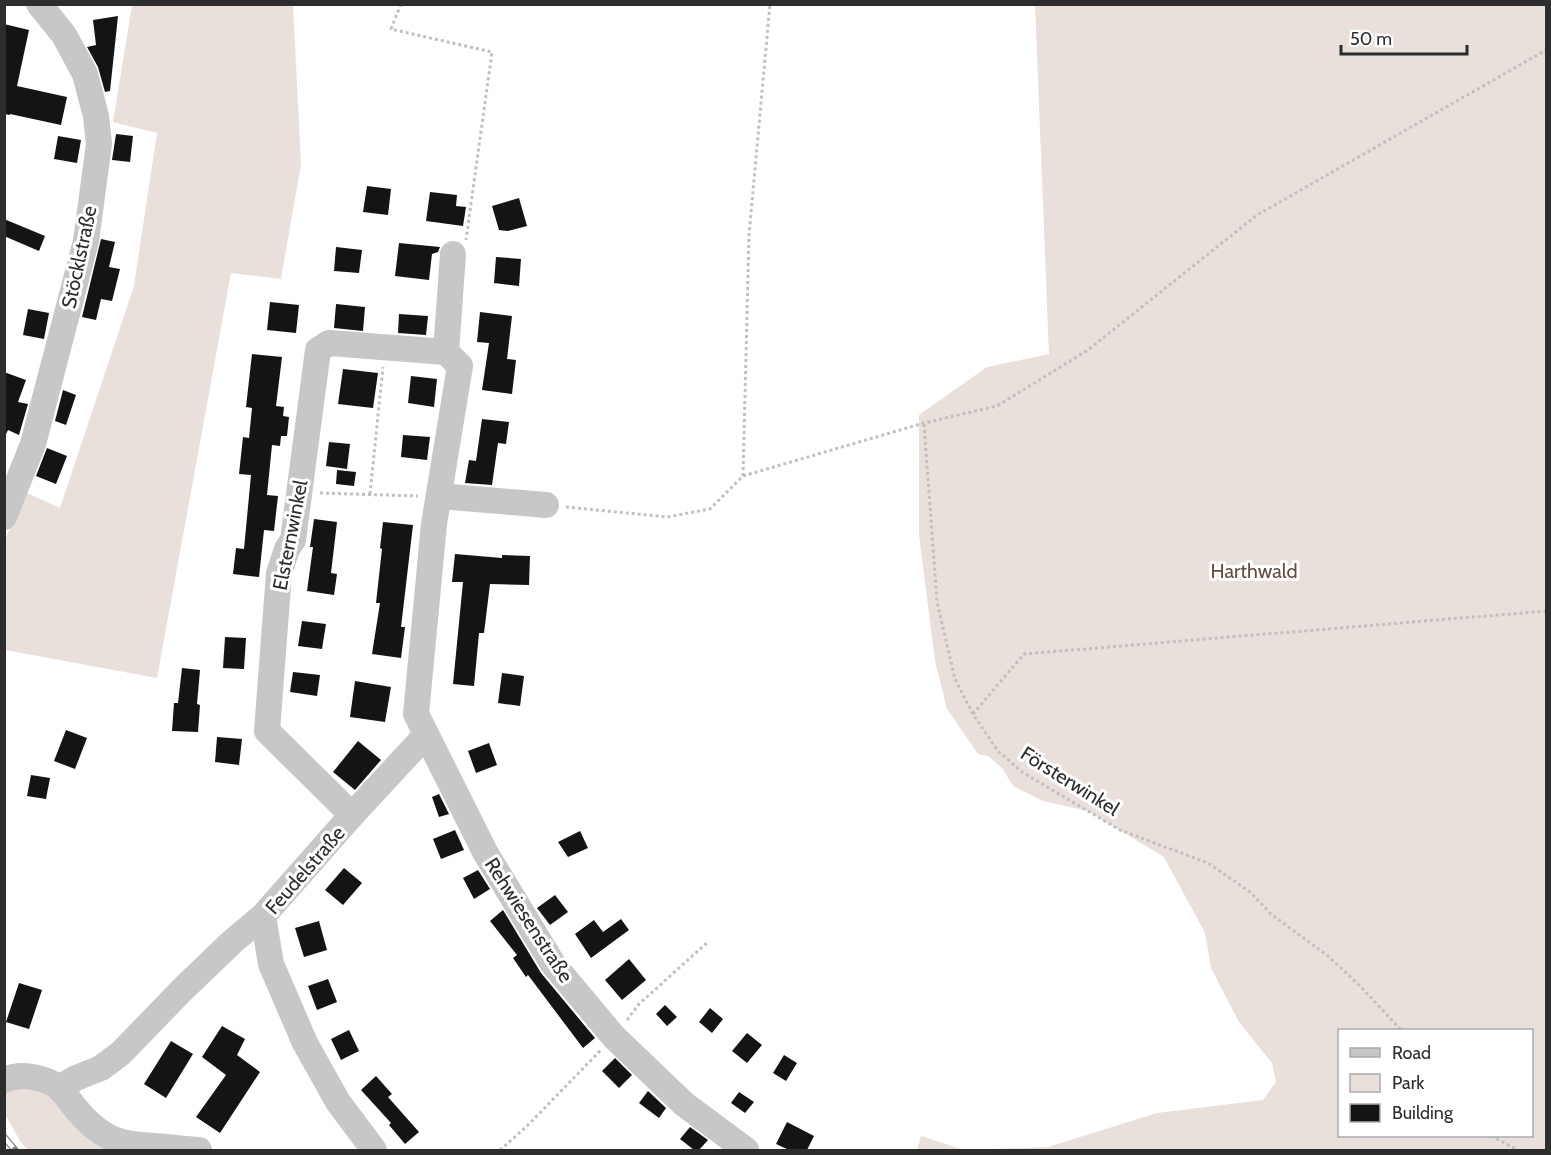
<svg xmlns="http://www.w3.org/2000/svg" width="1551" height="1155" font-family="Cabin,sans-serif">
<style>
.green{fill:#e9e0dc;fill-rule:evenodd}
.building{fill:#141414}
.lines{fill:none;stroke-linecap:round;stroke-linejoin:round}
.path{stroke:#c1c1c1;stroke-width:3;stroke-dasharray:3 3;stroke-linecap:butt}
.minor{stroke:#c7c7c7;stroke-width:26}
.rail-casing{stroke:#828282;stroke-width:7}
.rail{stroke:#fff;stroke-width:4.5;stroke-dasharray:14;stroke-linecap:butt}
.labels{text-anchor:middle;stroke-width:6;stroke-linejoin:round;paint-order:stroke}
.street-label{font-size:20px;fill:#2d2d2d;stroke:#fff}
.park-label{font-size:20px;fill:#634d3f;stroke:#fff}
</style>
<rect width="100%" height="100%" fill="#fff"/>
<!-- green -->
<g class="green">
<path d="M 132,5 L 293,5 L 301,164 L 281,279 L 231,273 L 157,678 L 5,650 L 5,540 L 25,492 L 60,508 L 134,286 L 157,133 L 113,122 Z"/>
<path d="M 1035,5 L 1546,5 L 1546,1150 L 917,1150 L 921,1136 L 964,1150 L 1048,1147 L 1157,1113 L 1263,1100 L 1276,1082 L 1272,1063 L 1239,1022 L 1211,968 L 1205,933 L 1164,857 L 1088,811 L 1043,801 L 1013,786 L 1002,768 L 988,756 L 978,754 L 947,709 L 935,661 L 919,535 L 919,415 L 987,367 L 1049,354 ZM 1340,1030 L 1532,1030 L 1532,1136 L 1340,1136 Z"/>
<path d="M 24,1082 L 156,1150 L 28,1150 L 20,1141 L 5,1114 L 4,1089 Z"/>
</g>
<!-- building -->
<g class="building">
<path d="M 118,16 L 110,91 L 105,92 L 98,67 L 87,47 L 96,45 L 93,20 Z"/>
<path d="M 4,24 L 29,30 L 17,86 L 67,97 L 61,125 L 10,114 L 10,115 L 4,114 Z"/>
<path d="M 116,134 L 133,136 L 130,162 L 112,160 Z"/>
<path d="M 58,136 L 81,140 L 77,163 L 54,159 Z"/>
<path d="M 367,186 L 391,189 L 388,215 L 363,212 Z"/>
<path d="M 430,192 L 457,195 L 456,206 L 466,207 L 463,226 L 426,221 Z"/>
<path d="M 519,198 L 527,226 L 508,231 L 499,230 L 492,206 Z"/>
<path d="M 4,219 L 45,236 L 39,251 L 4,236 Z"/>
<path d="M 101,239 L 115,242 L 109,267 L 120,269 L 112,301 L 101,299 L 96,320 L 82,317 Z"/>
<path d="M 399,243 L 440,247 L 438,252 L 432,254 L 429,280 L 395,276 Z"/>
<path d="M 336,247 L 362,250 L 359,273 L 334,271 Z"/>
<path d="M 496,257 L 521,259 L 519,286 L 494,283 Z"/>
<path d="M 270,302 L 299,305 L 296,333 L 267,330 Z"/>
<path d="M 336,304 L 365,307 L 363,331 L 334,328 Z"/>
<path d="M 28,309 L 49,313 L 44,339 L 23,335 Z"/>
<path d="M 480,312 L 512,316 L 507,359 L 516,360 L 512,394 L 482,390 L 489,343 L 477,342 Z"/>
<path d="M 399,314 L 428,316 L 426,335 L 398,333 Z"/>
<path d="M 252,354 L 282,357 L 276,406 L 284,407 L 283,416 L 289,417 L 287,436 L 281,436 L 280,446 L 272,445 L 267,495 L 278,496 L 274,531 L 264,530 L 259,577 L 233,574 L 236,548 L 244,549 L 251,475 L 239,474 L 243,437 L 249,438 L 252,408 L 246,407 Z"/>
<path d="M 343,369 L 378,373 L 373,408 L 338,404 Z"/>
<path d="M 4,372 L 26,380 L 18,402 L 28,404 L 19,435 L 8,430 L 6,434 L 4,434 Z"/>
<path d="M 411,376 L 437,379 L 434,407 L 408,403 Z"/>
<path d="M 63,390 L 76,395 L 66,425 L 55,421 Z"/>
<path d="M 482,419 L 509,422 L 506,444 L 498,443 L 492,485 L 465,483 L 469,460 L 476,461 Z"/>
<path d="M 403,435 L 430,437 L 427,460 L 401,457 Z"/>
<path d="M 329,442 L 350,444 L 347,469 L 326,466 Z"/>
<path d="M 47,448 L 67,456 L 56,484 L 36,476 Z"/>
<path d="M 337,470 L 356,472 L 354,486 L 336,484 Z"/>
<path d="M 314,519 L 337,522 L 331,573 L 337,574 L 334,595 L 307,591 L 313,547 L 310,547 Z"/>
<path d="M 383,522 L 413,525 L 401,627 L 405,627 L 401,658 L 372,654 L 380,603 L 376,603 L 382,549 L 380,548 Z"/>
<path d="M 455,554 L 502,558 L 502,555 L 530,556 L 529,585 L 490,584 L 484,633 L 479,633 L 474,686 L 453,684 L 463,582 L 452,582 Z"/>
<path d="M 302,621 L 326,624 L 322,649 L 298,646 Z"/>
<path d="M 225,637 L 246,638 L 244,669 L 223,668 Z"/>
<path d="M 182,668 L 200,670 L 197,704 L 200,705 L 198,732 L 172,731 L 174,703 L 178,703 Z"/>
<path d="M 293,672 L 320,675 L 317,696 L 290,692 Z"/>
<path d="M 502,673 L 524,676 L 520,706 L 498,703 Z"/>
<path d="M 355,681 L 391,687 L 385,722 L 350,717 Z"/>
<path d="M 66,730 L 87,738 L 75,769 L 54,761 Z"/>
<path d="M 217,737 L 242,739 L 239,765 L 215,762 Z"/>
<path d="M 358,741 L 381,760 L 355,790 L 333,772 Z"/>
<path d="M 489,743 L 497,765 L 476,773 L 468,751 Z"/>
<path d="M 31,775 L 50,778 L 46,799 L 27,796 Z"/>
<path d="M 439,794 L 449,814 L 439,817 L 432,797 Z"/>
<path d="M 455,830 L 464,850 L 441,859 L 433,839 Z"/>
<path d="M 580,831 L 588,848 L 568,857 L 558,842 Z"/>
<path d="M 344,868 L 362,883 L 343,905 L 325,890 Z"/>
<path d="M 478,870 L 490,889 L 474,899 L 463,878 Z"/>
<path d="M 555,895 L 568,912 L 550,925 L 537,908 Z"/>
<path d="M 503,910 L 541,973 L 595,1038 L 583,1048 L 528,975 L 526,977 L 513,958 L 517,955 L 490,921 Z"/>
<path d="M 621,919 L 629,930 L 591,958 L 575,934 L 594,920 L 603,932 Z"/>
<path d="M 319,921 L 327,950 L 304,957 L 295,928 Z"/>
<path d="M 629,959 L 646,980 L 622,1000 L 605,980 Z"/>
<path d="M 328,979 L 337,1002 L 317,1010 L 308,986 Z"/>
<path d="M 19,983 L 42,990 L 29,1029 L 6,1022 Z"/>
<path d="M 665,1005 L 677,1017 L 667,1026 L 656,1014 Z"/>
<path d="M 710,1008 L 723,1019 L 712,1033 L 699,1022 Z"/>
<path d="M 222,1026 L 245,1039 L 237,1055 L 260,1072 L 220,1133 L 196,1117 L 226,1075 L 202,1057 Z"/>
<path d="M 349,1030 L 359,1051 L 341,1060 L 331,1039 Z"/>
<path d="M 747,1033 L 762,1045 L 747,1063 L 732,1051 Z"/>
<path d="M 171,1041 L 193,1054 L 166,1098 L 144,1084 Z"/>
<path d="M 784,1055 L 797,1063 L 786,1081 L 773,1073 Z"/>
<path d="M 615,1058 L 632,1075 L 619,1088 L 602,1071 Z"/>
<path d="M 376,1076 L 392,1094 L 388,1097 L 419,1132 L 405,1144 L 389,1125 L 391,1123 L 361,1090 Z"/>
<path d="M 648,1091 L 666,1108 L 659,1118 L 639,1103 Z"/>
<path d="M 739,1092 L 754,1102 L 745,1113 L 731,1103 Z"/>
<path d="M 787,1122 L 814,1136 L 807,1150 L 789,1150 L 776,1144 Z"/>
<path d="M 690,1127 L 708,1140 L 699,1150 L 694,1150 L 680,1139 Z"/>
</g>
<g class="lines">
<!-- path -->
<g class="path">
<path d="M 401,4 L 391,29 L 492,52 L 466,240"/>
<path d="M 924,424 L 937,602 L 955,679 L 973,714 L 998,751 L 1022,772 L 1120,830 L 1208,863 L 1250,892 L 1271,914 L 1328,956 L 1361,987 L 1401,1030"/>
<path d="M 743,476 L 749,235 L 770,4"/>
<path d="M 320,493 L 418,496"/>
<path d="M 370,494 L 383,367"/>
<path d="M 566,507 L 667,517 L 710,509 L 743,476 L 924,423 L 997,406 L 1088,350 L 1257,215 L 1546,50"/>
<path d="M 973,714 L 1024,654 L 1546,611"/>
<path d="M 627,1020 L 639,1004 L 709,941"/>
<path d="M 1491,1136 L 1518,1150"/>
<path d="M 500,1150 L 526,1127 L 601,1050"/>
</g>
<!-- minor -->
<g class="minor">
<path d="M 446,352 L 453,254"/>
<path d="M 440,496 L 546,505"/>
<path d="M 4,517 L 33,444 L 86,241 L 99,144 L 96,116 L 85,74 L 64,35 L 39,4"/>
<path d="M 352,815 L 267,731 L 279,573 L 287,549 L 293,540 L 318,350 L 329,343 L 446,352 L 460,366 L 434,524 L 416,714 L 485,852 L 553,964 L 614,1037 L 684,1104 L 746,1150"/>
<path d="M 263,916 L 271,964 L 305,1043 L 338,1102 L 374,1150"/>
<path d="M 4,1080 C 20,1072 44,1077 58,1087 C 64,1092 68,1099 73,1105 C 84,1119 99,1134 116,1140 C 128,1145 140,1145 153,1146 C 168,1147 184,1149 199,1150"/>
<path d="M 59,1088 L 76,1078 L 101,1068 L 121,1053 L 182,990 L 232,942 L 263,916 L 352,815 L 426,735"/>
</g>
<defs>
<path id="rail" d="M 4,1137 L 15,1150"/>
</defs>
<!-- rail casing -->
<use href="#rail" class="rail-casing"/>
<!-- rail -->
<use href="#rail" class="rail"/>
</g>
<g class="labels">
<!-- street labels -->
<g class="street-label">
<text transform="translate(79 257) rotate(-78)" y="7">Stöcklstraße</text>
<text transform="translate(290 535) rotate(-79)" y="7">Elsternwinkel</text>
<text transform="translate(1070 781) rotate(32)" y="7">Försterwinkel</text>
<text transform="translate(305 870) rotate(-49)" y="7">Feudelstraße</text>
<text transform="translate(529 920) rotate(57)" y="7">Rehwiesenstraße</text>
</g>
<!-- park labels -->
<g class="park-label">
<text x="1254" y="578">Harthwald</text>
</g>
</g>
<!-- border -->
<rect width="1551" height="1155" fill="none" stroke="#2d2d2d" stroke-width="12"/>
<!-- legend -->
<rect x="1338" y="1029" width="195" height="108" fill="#ffffff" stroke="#ababab" stroke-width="1.5"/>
<rect x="1350" y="1048" width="30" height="9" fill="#c7c7c7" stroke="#ababab" stroke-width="1.5"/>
<text x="1392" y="1059" font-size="18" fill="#2d2d2d">Road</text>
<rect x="1350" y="1074" width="30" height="18" fill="#e9e0dc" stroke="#ababab" stroke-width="1.5"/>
<text x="1392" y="1089" font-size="18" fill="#2d2d2d">Park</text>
<rect x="1350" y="1104" width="30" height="18" fill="#141414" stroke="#ababab" stroke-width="1.5"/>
<text x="1392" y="1119" font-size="18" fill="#2d2d2d">Building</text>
<!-- scale -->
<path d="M1341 45v9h126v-9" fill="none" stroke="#2d2d2d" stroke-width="3"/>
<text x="1350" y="45" font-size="18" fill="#2d2d2d" stroke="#ffffff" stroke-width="4.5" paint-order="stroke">50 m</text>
</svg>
